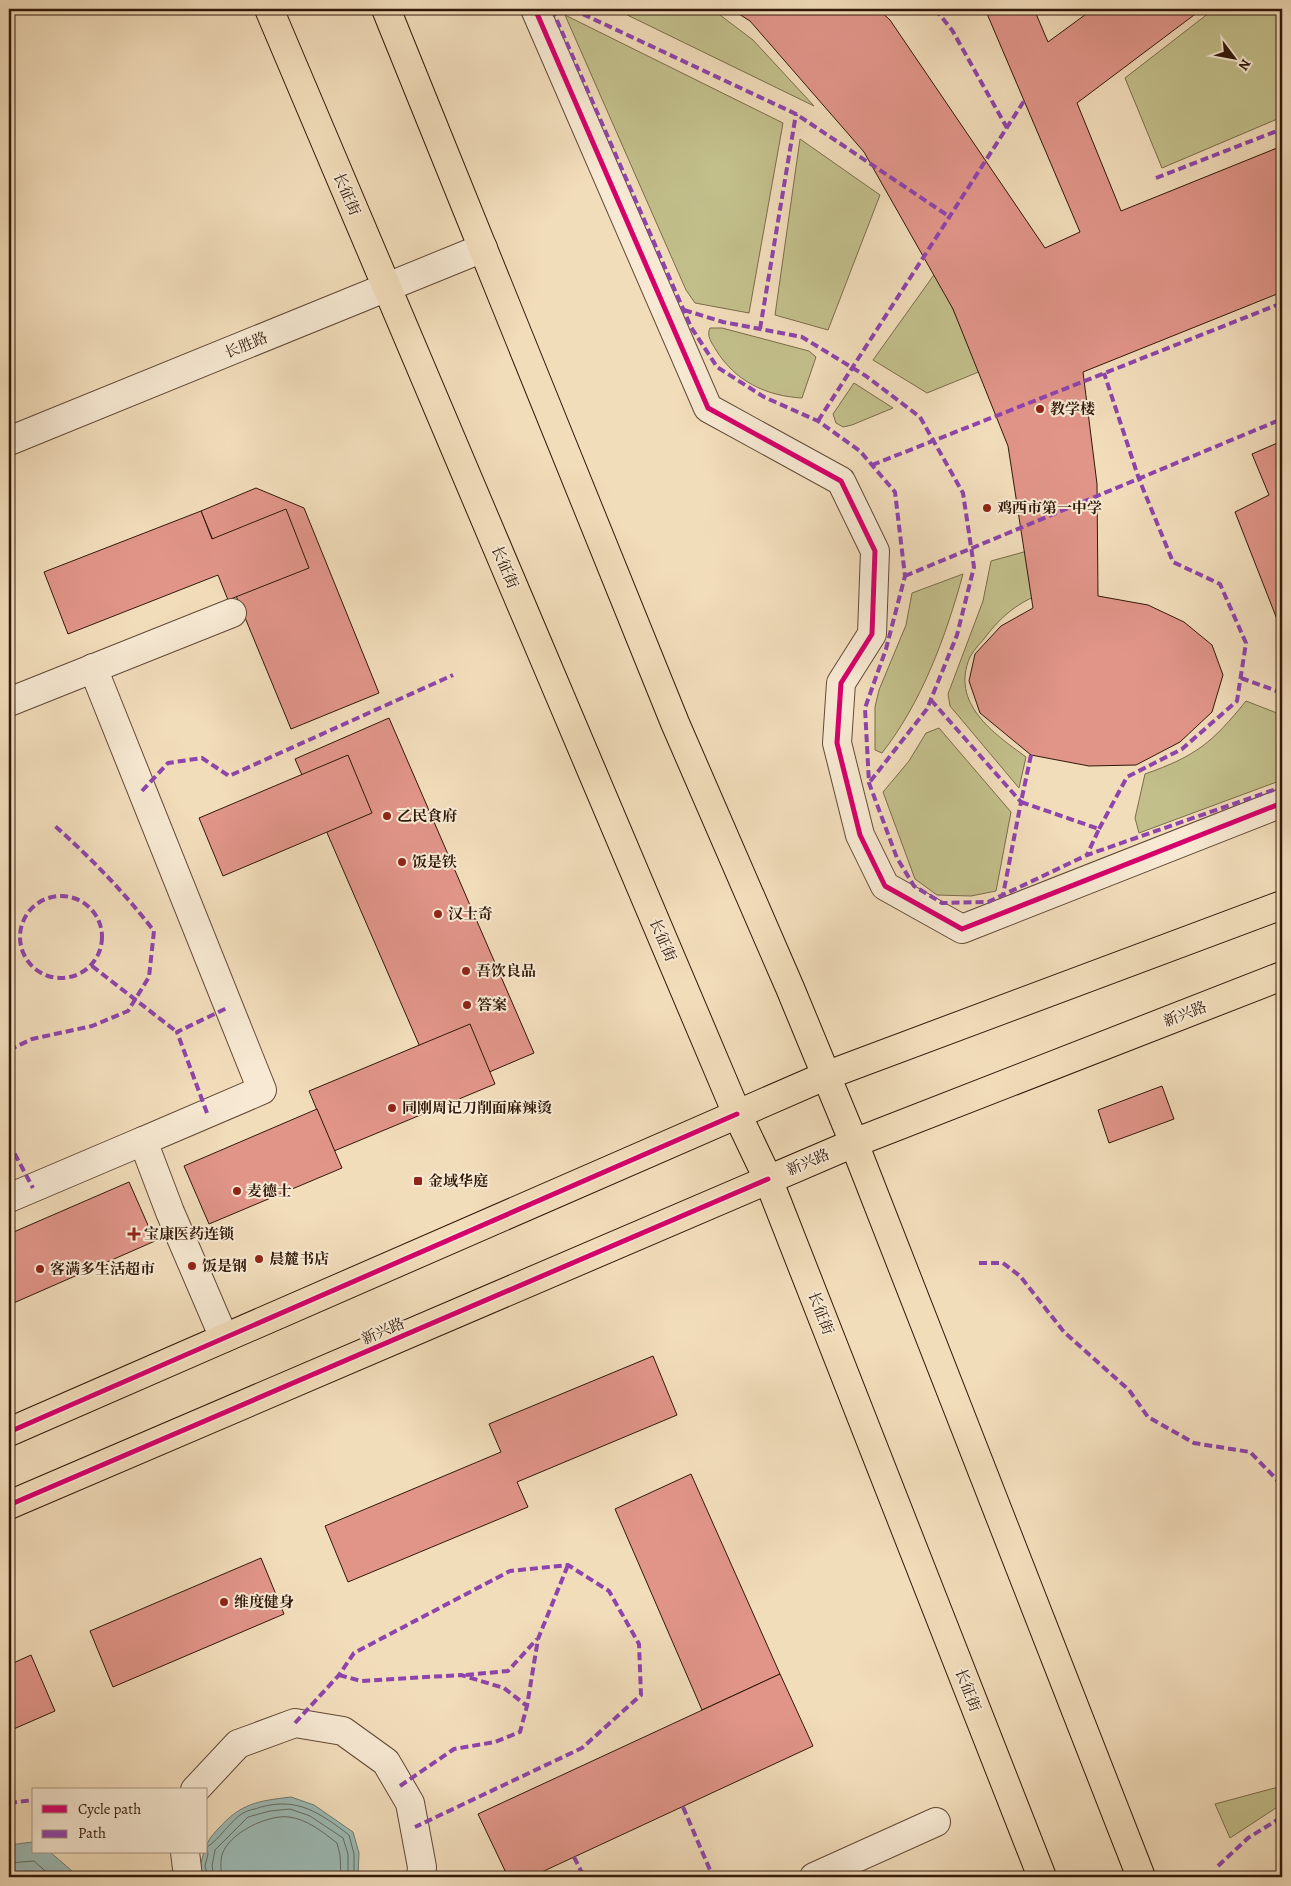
<svg xmlns="http://www.w3.org/2000/svg" width="1291" height="1886" font-family="Alegreya,'Noto Serif SC',serif">
<style>
.green{fill:#c2bf8b;stroke:#7a6c4a}
.water{fill:#9cbbb6;stroke:#717a71}
.lines{fill:none;stroke-linecap:round;stroke-linejoin:round}
.shore{stroke:#666a60;stroke-width:1}
.building{fill:#e19589;stroke:#311809}
.minor-casing{stroke:#614936;stroke-width:30}
.major-casing{stroke:#311809;stroke-width:30}
.minor{stroke:#f7e9d3;stroke-width:28}
.major{stroke:#f2ddbb;stroke-width:28}
.quiet{stroke:#8e44ad;stroke-width:4;stroke-dasharray:8 4;stroke-linecap:butt}
.cycleway-casing{stroke:#f7e9d3;stroke-width:8}
.cycleway{stroke:#d6006c;stroke-width:5}
.poi-dot{fill:#8f2418;stroke:#f7e9d3;stroke-width:2}
.labels{text-anchor:middle;stroke-width:4;stroke-linejoin:round;paint-order:stroke}
.street-label{font-size:15px;fill:#311809;stroke:#f7e9d3}
.poi-label{font-size:15px;font-weight:bold;fill:#311809;stroke:#f7e9d3;text-anchor:start}
</style>
<rect width="100%" height="100%" fill="#f2ddbb"/>
<filter id="stains"><feTurbulence type="fractalNoise" baseFrequency=".004" numOctaves="4"/><feColorMatrix values="0 0 0 0 .2 0 0 0 0 .09 0 0 0 0 .02 0 0 0 .5 -.17"/></filter>
<radialGradient id="worn" r=".72"><stop offset=".6" stop-color="#630" stop-opacity="0"/><stop offset="1" stop-color="#630" stop-opacity=".3"/></radialGradient>
<!-- green -->
<g class="green">
<path d="M 615,9 L 712,9 L 753,40 L 814,106 Z"/>
<path d="M 1214,9 L 1282,9 L 1282,117 L 1162,168 L 1125,78 Z"/>
<path d="M 565,15 L 783,123 L 749,313 L 695,303 L 686,290 Z"/>
<path d="M 800,139 L 880,195 L 828,330 L 775,315 Z"/>
<path d="M 936,272 L 981,371 L 927,393 L 873,360 Z"/>
<path d="M 710,328 L 722,328 L 809,351 L 816,357 L 802,398 C 766,396 735,381 716,350 C 712,343 706,336 710,328 Z"/>
<path d="M 854,383 L 893,408 L 852,425 L 843,427 L 836,423 L 833,414 Z"/>
<path d="M 1031,550 L 1037,596 C 1018,602 999,619 987,635 C 982,642 974,649 970,657 C 950,703 993,733 1026,757 L 1019,788 L 950,706 L 948,694 L 983,601 L 991,561 Z"/>
<path d="M 963,574 C 946,636 922,702 882,753 L 875,750 L 875,707 L 879,690 L 906,625 L 912,593 Z"/>
<path d="M 1246,701 L 1282,715 L 1282,780 L 1139,833 L 1135,818 L 1145,774 C 1196,756 1212,743 1246,701 Z"/>
<path d="M 939,728 L 1011,812 L 996,891 L 971,896 L 937,895 L 915,879 L 883,792 L 909,761 L 926,733 Z"/>
<path d="M 1282,1786 L 1282,1804 L 1230,1838 L 1215,1804 Z"/>
</g>
<!-- water -->
<g class="water">
<path d="M 291,1797 L 314,1805 L 353,1832 L 359,1853 L 358,1877 L 203,1877 L 200,1866 L 204,1852 L 206,1852 C 206,1841 211,1837 218,1829 C 241,1803 258,1801 291,1797 Z"/>
<path d="M 33,1842 L 34,1852 L 50,1852 L 79,1877 L 9,1877 L 9,1845 Z"/>
</g>
<g class="lines">
<!-- shore -->
<g class="shore">
<path d="M 9,1863 L 34,1861 L 52,1877"/>
<path d="M 208,1877 L 205,1866 L 208,1854 L 207,1847 C 220,1839 229,1822 243,1813 C 248,1810 256,1809 261,1807 C 298,1797 320,1813 349,1835 L 354,1854 L 354,1877"/>
<path d="M 214,1877 L 212,1866 L 215,1850 L 248,1817 L 270,1811 L 290,1809 L 310,1816 L 343,1838 L 348,1854 L 348,1877"/>
<path d="M 222,1877 C 221,1869 220,1863 222,1855 C 228,1833 269,1814 289,1817 C 307,1819 324,1833 337,1843 L 340,1855 L 341,1877"/>
</g>
</g>
<!-- building -->
<g class="building">
<path d="M 731,9 L 878,9 L 890,20 L 1045,248 L 1080,232 L 985,9 L 1034,9 L 1048,42 L 1093,9 L 1202,9 L 1077,103 L 1121,211 L 1282,146 L 1282,292 L 1083,372 L 1097,484 L 1098,596 L 1148,605 L 1184,622 L 1212,645 L 1223,675 L 1212,712 L 1180,742 L 1136,765 L 1089,766 L 1031,755 L 980,713 L 969,681 L 975,654 L 1001,626 L 1033,608 L 1008,446 L 953,309 L 864,152 L 750,21 Z"/>
<path d="M 1282,441 L 1282,632 L 1235,512 L 1269,495 L 1252,454 Z"/>
<path d="M 256,488 L 304,508 L 379,693 L 291,729 L 201,511 Z"/>
<path d="M 286,509 L 309,568 L 228,600 L 218,575 L 68,634 L 44,572 L 201,511 L 212,539 Z"/>
<path d="M 389,718 L 534,1053 L 440,1093 L 295,759 Z"/>
<path d="M 348,755 L 372,813 L 223,876 L 199,818 Z"/>
<path d="M 470,1024 L 495,1084 L 334,1151 L 309,1091 Z"/>
<path d="M 1162,1086 L 1174,1119 L 1109,1143 L 1098,1110 Z"/>
<path d="M 317,1109 L 342,1168 L 209,1224 L 184,1166 Z"/>
<path d="M 129,1182 L 155,1241 L 9,1305 L 9,1234 Z"/>
<path d="M 653,1356 L 677,1415 L 517,1482 L 528,1507 L 348,1582 L 325,1526 L 501,1452 L 489,1424 Z"/>
<path d="M 691,1474 L 780,1674 L 702,1710 L 615,1509 Z"/>
<path d="M 261,1558 L 284,1614 L 113,1687 L 90,1631 Z"/>
<path d="M 31,1655 L 55,1711 L 9,1731 L 9,1665 Z"/>
<path d="M 780,1674 L 813,1746 L 531,1877 L 508,1877 L 478,1814 Z"/>
</g>
<g class="lines">
<defs>
<g id="minor">
<path d="M 535,9 L 708,408 L 841,481 L 875,551 L 872,634 L 841,683 L 837,743 L 860,835 L 885,886 L 962,929 L 1282,803"/>
<path d="M 9,441 L 483,248"/>
<path d="M 93,668 L 262,1090 L 143,1141 L 170,1212 L 224,1338"/>
<path d="M 9,702 L 232,613"/>
<path d="M 9,1198 L 143,1141"/>
<path d="M 195,1790 L 238,1744 L 295,1723 L 343,1731 L 386,1762 L 410,1803 L 422,1867 L 421,1877"/>
<path d="M 185,1852 L 188,1877"/>
<path d="M 814,1877 L 936,1822"/>
</g>
<g id="major">
<path d="M 269,9 L 737,1114 L 768,1179 L 1042,1877"/>
<path d="M 386,9 L 675,723 L 790,988 L 854,1143 L 1141,1877"/>
<path d="M 9,1432 L 825,1076 L 1282,905"/>
<path d="M 9,1505 L 854,1143 L 1282,976"/>
</g>
</defs>
<!-- minor casing -->
<use href="#minor" class="minor-casing"/>
<!-- major casing -->
<use href="#major" class="major-casing"/>
<!-- minor -->
<use href="#minor" class="minor"/>
<!-- major -->
<use href="#major" class="major"/>
<!-- quiet -->
<g class="quiet">
<path d="M 552,9 L 691,327 L 717,367 L 764,397 L 818,421 L 860,451 L 895,492 L 905,576 L 886,649 L 865,708 L 869,783 L 897,858 L 914,886 L 942,903 L 988,902 L 1087,855 L 1282,787"/>
<path d="M 572,9 L 796,114 L 950,217"/>
<path d="M 935,9 L 952,30 L 1007,128"/>
<path d="M 1156,178 L 1282,129"/>
<path d="M 684,310 L 723,322 L 802,337 L 866,376 L 920,417 L 963,493 L 974,567 L 957,635 L 927,709 L 869,783"/>
<path d="M 760,329 L 796,114"/>
<path d="M 818,421 L 1024,101"/>
<path d="M 872,465 L 1282,303"/>
<path d="M 905,576 L 1282,419"/>
<path d="M 1241,678 L 1282,693"/>
<path d="M 931,700 L 1021,802 L 1003,895"/>
<path d="M 1031,755 L 1021,802 L 1099,829 L 1087,855"/>
<path d="M 142,791 L 168,763 L 202,758 L 229,776 L 453,675"/>
<path d="M 1099,829 L 1127,777 L 1182,749 L 1237,701 L 1246,643 L 1220,584 L 1173,562 L 1139,479 L 1104,373"/>
<circle cx="61" cy="937" r="41"/>
<path d="M 92,966 L 177,1032"/>
<path d="M 9,1050 L 32,1039 L 92,1026 L 128,1011 L 149,977 L 154,931 C 124,892 92,859 55,826"/>
<path d="M 207,1113 L 177,1032 L 229,1007"/>
<path d="M 9,1143 L 33,1188"/>
<path d="M 979,1263 L 1003,1263 L 1020,1276 L 1064,1332 L 1129,1390 L 1148,1417 L 1194,1443 L 1250,1452 L 1282,1485"/>
<path d="M 339,1675 L 361,1681 L 461,1675 L 504,1688 L 527,1706"/>
<path d="M 466,1675 L 508,1671 L 537,1639"/>
<path d="M 295,1723 L 339,1675 L 354,1653 L 510,1571 L 568,1565 L 609,1591 L 639,1644 L 641,1695 L 582,1748 L 415,1827"/>
<path d="M 400,1786 L 454,1749 L 495,1742 L 520,1732 L 527,1706 L 538,1639 L 568,1565"/>
<path d="M 9,1803 L 34,1800"/>
<path d="M 683,1807 L 713,1877"/>
<path d="M 574,1857 L 584,1877"/>
<path d="M 1218,1866 L 1248,1838 L 1282,1817"/>
</g>
<defs>
<g id="cycleway">
<path d="M 535,9 L 708,408 L 841,481 L 875,551 L 872,634 L 841,683 L 837,743 L 860,835 L 885,886 L 962,929 L 1282,803"/>
<path d="M 9,1432 L 737,1114"/>
<path d="M 9,1505 L 768,1179"/>
</g>
</defs>
<!-- cycleway casing -->
<use href="#cycleway" class="cycleway-casing"/>
<!-- cycleway -->
<use href="#cycleway" class="cycleway"/>
</g>
<!-- markers -->
<g class="poi-dot">
<circle cx="1040" cy="409" r="5"/>
<circle cx="987" cy="508" r="5"/>
<circle cx="387" cy="816" r="5"/>
<circle cx="402" cy="862" r="5"/>
<circle cx="438" cy="914" r="5"/>
<circle cx="466" cy="971" r="5"/>
<circle cx="467" cy="1005" r="5"/>
<circle cx="392" cy="1108" r="5"/>
<rect x="413" y="1176" width="10" height="10" rx="2.5"/>
<circle cx="237" cy="1191" r="5"/>
<path d="M131.5 1226.5h5v5h5v5h-5v5h-5v-5h-5v-5h5z"/>
<circle cx="259" cy="1259" r="5"/>
<circle cx="192" cy="1266" r="5"/>
<circle cx="40" cy="1269" r="5"/>
<circle cx="224" cy="1602" r="5"/>
</g>
<g class="labels">
<!-- street labels -->
<g class="street-label">
<text transform="translate(347 194) rotate(67)" y="5">长征街</text>
<text transform="translate(246 345) rotate(-22)" y="5">长胜路</text>
<text transform="translate(505 567) rotate(67)" y="5">长征街</text>
<text transform="translate(663 940) rotate(67)" y="5">长征街</text>
<text transform="translate(1185 1014) rotate(-21)" y="5">新兴路</text>
<text transform="translate(808 1162) rotate(-23)" y="5">新兴路</text>
<text transform="translate(821 1313) rotate(69)" y="5">长征街</text>
<text transform="translate(383 1331) rotate(-23)" y="5">新兴路</text>
<text transform="translate(968 1690) rotate(69)" y="5">长征街</text>
</g>
<!-- poi labels -->
<g class="poi-label">
<text x="1050" y="414">教学楼</text>
<text x="997" y="513">鸡西市第一中学</text>
<text x="397" y="821">乙民食府</text>
<text x="412" y="867">饭是铁</text>
<text x="448" y="919">汉士奇</text>
<text x="476" y="976">吾饮良品</text>
<text x="477" y="1010">答案</text>
<text x="402" y="1113">同刚周记刀削面麻辣烫</text>
<text x="428" y="1186">金域华庭</text>
<text x="247" y="1196">麦德士</text>
<text x="144" y="1239">宝康医药连锁</text>
<text x="269" y="1264">晨麓书店</text>
<text x="202" y="1271">饭是钢</text>
<text x="50" y="1274">客满多生活超市</text>
<text x="234" y="1607">维度健身</text>
</g>
</g>
<!-- margin -->
<rect width="1291" height="1886" fill="none" stroke="#f2ddbb" stroke-width="30"/>
<rect x="10" y="10" width="1271" height="1866" fill="none" stroke="#311809" stroke-width="2.5"/>
<rect x="15" y="15" width="1261" height="1856" fill="none" stroke="#311809"/>
<!-- legend -->
<rect x="32" y="1788" width="175" height="65" fill="#f7e9d3" stroke="#a89582"/>
<rect x="42" y="1805" width="25" height="8" fill="#d6006c" stroke="#a89582"/>
<text x="78" y="1814" font-size="15" fill="#311809">Cycle path</text>
<rect x="42" y="1830" width="25" height="8" fill="#8e44ad" stroke="#a89582"/>
<text x="78" y="1838" font-size="15" fill="#311809">Path</text>
<!-- north arrow -->
<g transform="translate(1234 58) rotate(122)" stroke="#f7e9d3" stroke-width="4" paint-order="stroke">
<path d="M0-4L9 19L0 12L-9 19Z" fill="#311809"/>
<text y="-8" font-size="14" font-weight="bold" text-anchor="middle" fill="#311809">N</text>
</g>
<rect width="100%" height="100%" filter="url(#stains)"/>
<rect width="100%" height="100%" fill="url(#worn)"/>
</svg>
